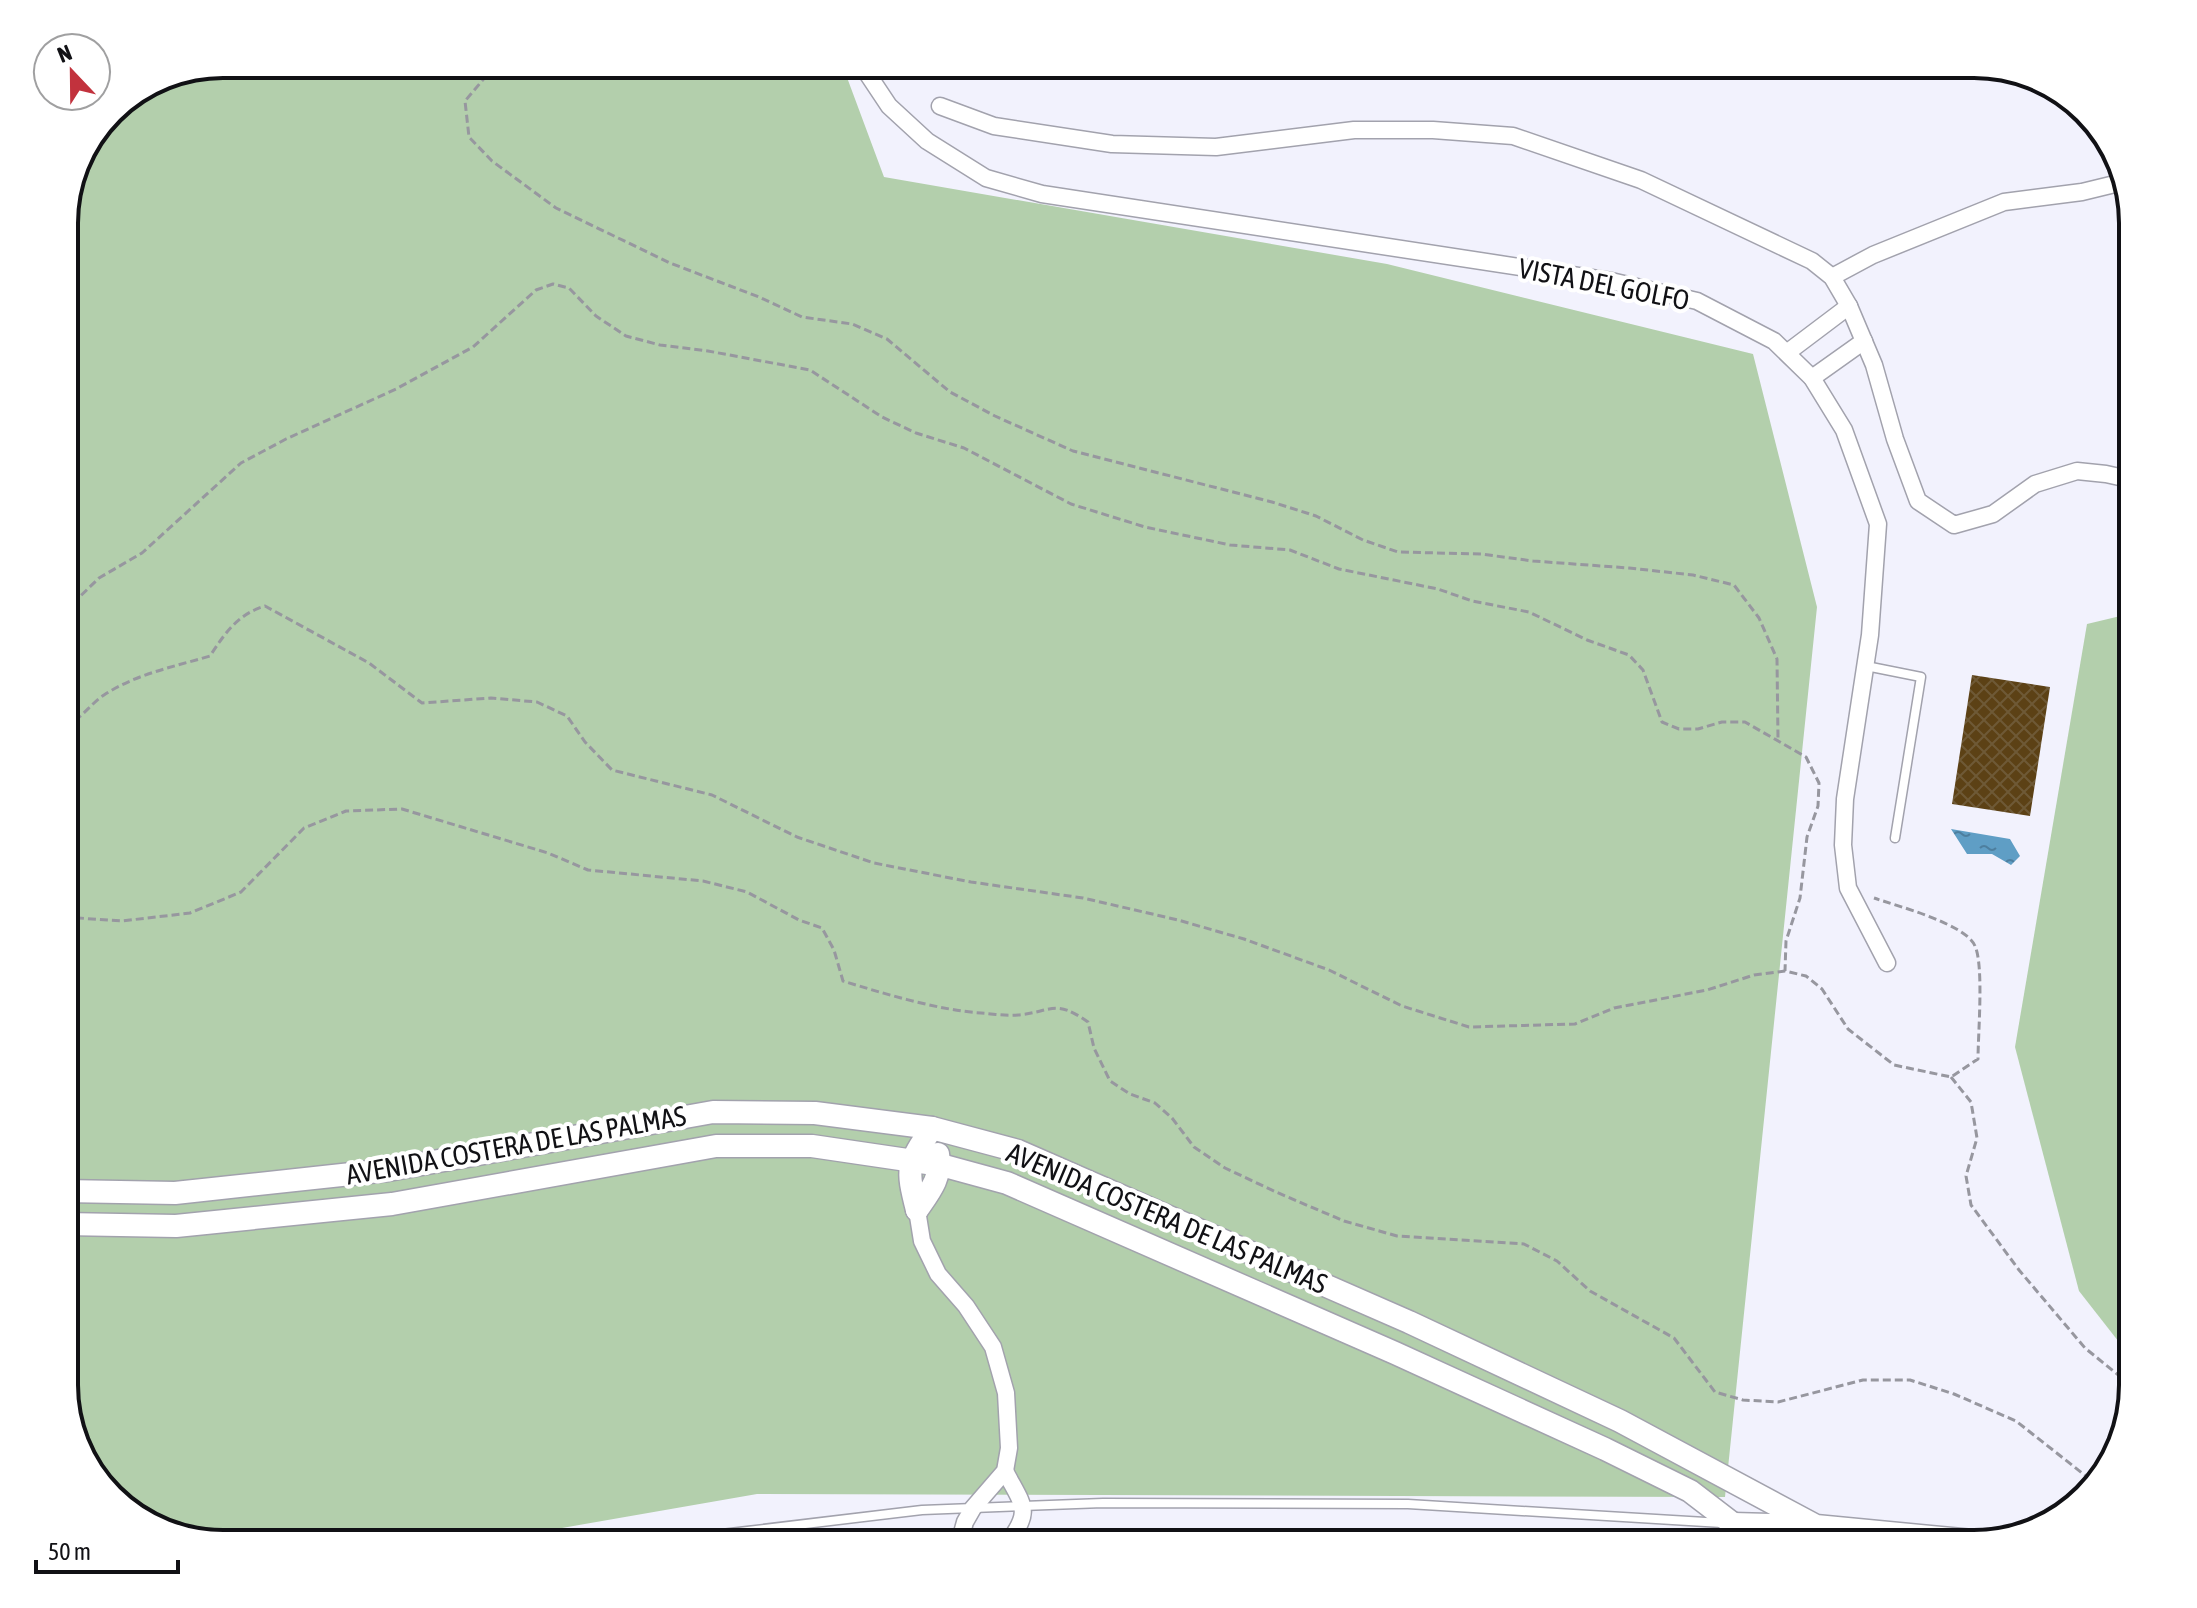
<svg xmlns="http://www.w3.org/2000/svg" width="2197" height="1608" font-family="'Asap Condensed',sans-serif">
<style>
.green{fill:#b3cfac}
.water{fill:url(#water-ripples)}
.building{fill:url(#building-cross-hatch)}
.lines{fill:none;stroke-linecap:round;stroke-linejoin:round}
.service-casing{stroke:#a2a2ad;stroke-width:11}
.minor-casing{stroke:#a2a2ad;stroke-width:19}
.secondary-casing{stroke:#a2a2ad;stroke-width:25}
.path{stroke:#97979f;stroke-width:3;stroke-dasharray:8 4;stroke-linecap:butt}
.service{stroke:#fff;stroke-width:8}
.minor{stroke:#fff;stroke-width:16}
.secondary{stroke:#fff;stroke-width:22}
.labels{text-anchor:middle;stroke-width:8;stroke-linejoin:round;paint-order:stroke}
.street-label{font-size:28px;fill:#111115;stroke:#fff}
.rim{fill:none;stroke:#111115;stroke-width:4}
</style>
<defs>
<pattern id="water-ripples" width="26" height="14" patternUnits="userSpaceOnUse" patternTransform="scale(2)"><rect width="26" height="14" fill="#5f9ec5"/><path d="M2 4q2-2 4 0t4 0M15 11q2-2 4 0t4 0" fill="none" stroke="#4d7f9f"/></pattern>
<pattern id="building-cross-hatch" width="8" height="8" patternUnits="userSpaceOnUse" patternTransform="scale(2)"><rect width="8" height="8" fill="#5c4115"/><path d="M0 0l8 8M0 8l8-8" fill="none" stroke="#6e5936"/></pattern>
</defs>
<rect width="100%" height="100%" fill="#f2f2fd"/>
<!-- green -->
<g class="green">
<path d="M 223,64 L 842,64 L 884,177 L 1387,264 L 1753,354 L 1817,607 L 1725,1497 L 757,1494 L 470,1544 L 223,1544 L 127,1511 L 81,1456 L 64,1395 L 64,212 L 80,153 L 118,104 L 163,76 Z"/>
<path d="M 2133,613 L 2133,1360 L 2079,1291 L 2015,1047 L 2087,624 Z"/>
</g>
<!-- water -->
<path class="water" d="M 1951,829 L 2010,839 L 2020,856 L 2011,865 L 1992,854 L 1967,854 Z"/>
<!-- building -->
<path class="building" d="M 1972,675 L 2050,687 L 2030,816 L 1952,804 Z"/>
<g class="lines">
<defs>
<g id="service">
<path d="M 1866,666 L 1921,677 L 1895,838"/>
<path d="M 638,1544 L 922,1510 L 1103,1503 L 1408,1504 L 1722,1523"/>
<path d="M 918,1544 L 955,1544"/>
<path d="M 962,1544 L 1407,1537 L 1493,1544"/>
<path d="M 1724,1544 L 1732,1526"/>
</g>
<g id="minor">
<path d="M 861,64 L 889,106 L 927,141 L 986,178 L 1042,194 L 1611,281 L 1697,301 L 1774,341 L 1812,378 L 1844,430 L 1878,524 L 1870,635 L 1845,799 L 1843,845 L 1848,888 L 1887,963"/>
<path d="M 940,106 L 994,126 L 1112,144 L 1216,147 L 1354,130 L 1433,130 L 1513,136 L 1641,180 L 1812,261 L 1832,277 L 1849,306 L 1874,365 L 1895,439 L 1918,501 L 1954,525 L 1993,514 L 2035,484 L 2077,471 L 2106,474 L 2133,480"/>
<path d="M 1832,277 L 1873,255 L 2004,202 L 2082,192 L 2123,182"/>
<path d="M 1788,352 L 1849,306"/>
<path d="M 1812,378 L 1864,341"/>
<path d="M 917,1210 L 922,1241 L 938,1274 L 966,1306 L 993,1347 L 1006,1393 L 1009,1448 L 1005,1471 L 973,1508 L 965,1522 L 959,1544"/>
<path d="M 1005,1471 C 1023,1506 1033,1510 1007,1544"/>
</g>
<g id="secondary">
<path d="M 64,1191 L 175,1193 L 388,1170 L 713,1112 L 815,1113 L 932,1128 L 1018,1151 L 1409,1322 L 1620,1421 L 1816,1526 L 1983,1542"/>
<path d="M 917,1210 C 906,1167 907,1165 932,1128"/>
<path d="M 917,1210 C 929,1193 943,1176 938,1154"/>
<path d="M 64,1224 L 176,1226 L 392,1204 L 716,1146 L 812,1146 L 941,1165 L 1007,1183 L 1395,1353 L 1605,1449 L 1690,1491 L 1733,1524 L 1750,1544"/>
<path d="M 1733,1524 L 1811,1526"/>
</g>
</defs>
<!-- service casing -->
<use href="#service" class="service-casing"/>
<!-- minor casing -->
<use href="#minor" class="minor-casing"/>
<!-- secondary casing -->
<use href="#secondary" class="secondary-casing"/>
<!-- path -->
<g class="path">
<path d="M 492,64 L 487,75 L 465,101 L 469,137 L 492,161 L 556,208 L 670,263 L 759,297 L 802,317 L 852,324 L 887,339 L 950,392 L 995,416 L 1073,451 L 1272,502 L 1316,516 L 1363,540 L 1398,552 L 1481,554 L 1533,561 L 1629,568 L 1693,575 L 1734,585 L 1759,618 L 1777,659 L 1778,739"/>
<path d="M 64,612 L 99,578 L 142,553 L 241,463 L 286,439 L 396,389 L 473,347 L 536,290 L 553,284 L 569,288 L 596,316 L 626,336 L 660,345 L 708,351 L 810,370 L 882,417 L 916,433 L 964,448 L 1071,504 L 1145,527 L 1230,545 L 1290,550 L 1339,569 L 1438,589 L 1472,601 L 1529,612 L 1587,640 L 1629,655 L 1643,670 L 1662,722 L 1679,729 L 1698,729 L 1722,722 L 1745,722 L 1806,757 L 1819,783 L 1818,806 L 1807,837 L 1800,898 L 1786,941 L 1785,971"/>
<path d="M 64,726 C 80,721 90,704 104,695 C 136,674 173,667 210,656 C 225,633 238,614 265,606 L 369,663 L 422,703 L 491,698 L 537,702 L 567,716 L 585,742 L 612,770 L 712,795 L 797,837 L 874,863 L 971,882 L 1083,898 L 1178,920 L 1244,939 L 1329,970 L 1402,1006 L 1469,1027 L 1575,1024 L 1614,1008 L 1707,990 L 1754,975 L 1785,971 L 1806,976 L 1822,989 L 1848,1029 L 1894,1065 L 1951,1077 L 1978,1059 C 1978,1034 1984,966 1975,946 C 1966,924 1897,906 1874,898"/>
<path d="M 64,917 L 122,921 L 190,913 L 241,892 L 304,828 L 346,811 L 402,809 L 548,853 L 588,870 L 703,881 L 747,892 L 799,920 L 822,928 L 834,950 L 843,981 C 885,994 938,1010 981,1013 C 993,1014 1007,1016 1018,1015 C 1052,1012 1054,998 1088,1022 L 1094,1048 L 1110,1081 L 1130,1094 L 1155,1103 L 1172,1118 L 1194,1147 L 1225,1168 L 1276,1192 L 1344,1221 L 1397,1236 L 1524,1244 L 1557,1261 L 1590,1291 L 1674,1338 L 1715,1392 L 1743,1400 L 1778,1402 L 1863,1380 L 1910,1380 L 1954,1394 L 2016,1421 L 2091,1480 L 2101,1481"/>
<path d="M 1951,1077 L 1971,1102 L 1977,1138 L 1966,1176 L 1971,1205 L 2019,1270 L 2085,1348 L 2133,1387"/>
</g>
<!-- service -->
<use href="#service" class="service"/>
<!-- minor -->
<use href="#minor" class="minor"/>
<!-- secondary -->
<use href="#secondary" class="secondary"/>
</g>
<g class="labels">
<!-- street labels -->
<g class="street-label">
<text transform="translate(1604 284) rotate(11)" y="10">VISTA DEL GOLFO</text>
<text transform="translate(516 1145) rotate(-10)" y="10">AVENIDA COSTERA DE LAS PALMAS</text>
<text transform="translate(1167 1218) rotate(23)" y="10">AVENIDA COSTERA DE LAS PALMAS</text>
</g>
</g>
<!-- crop -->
<path d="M0 0H2197V1608H0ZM223 78H1974A145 145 0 0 1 2119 223V1385A145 145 0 0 1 1974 1530H223A145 145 0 0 1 78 1385V223A145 145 0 0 1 223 78Z" fill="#fff" fill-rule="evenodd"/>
<path class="rim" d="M223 78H1974A145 145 0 0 1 2119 223V1385A145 145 0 0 1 1974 1530H223A145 145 0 0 1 78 1385V223A145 145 0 0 1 223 78Z"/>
<!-- north arrow -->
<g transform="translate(72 72) rotate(338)"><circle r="38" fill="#ffffff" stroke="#a0a0a1" stroke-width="2"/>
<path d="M0-6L14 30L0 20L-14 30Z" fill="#c2323d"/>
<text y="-12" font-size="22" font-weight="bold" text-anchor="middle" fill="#111115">N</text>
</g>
<!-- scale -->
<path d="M36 1560v12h142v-12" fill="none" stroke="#111115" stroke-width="4"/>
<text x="48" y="1560" font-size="24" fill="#111115" stroke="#ffffff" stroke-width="6" paint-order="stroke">50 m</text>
</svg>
